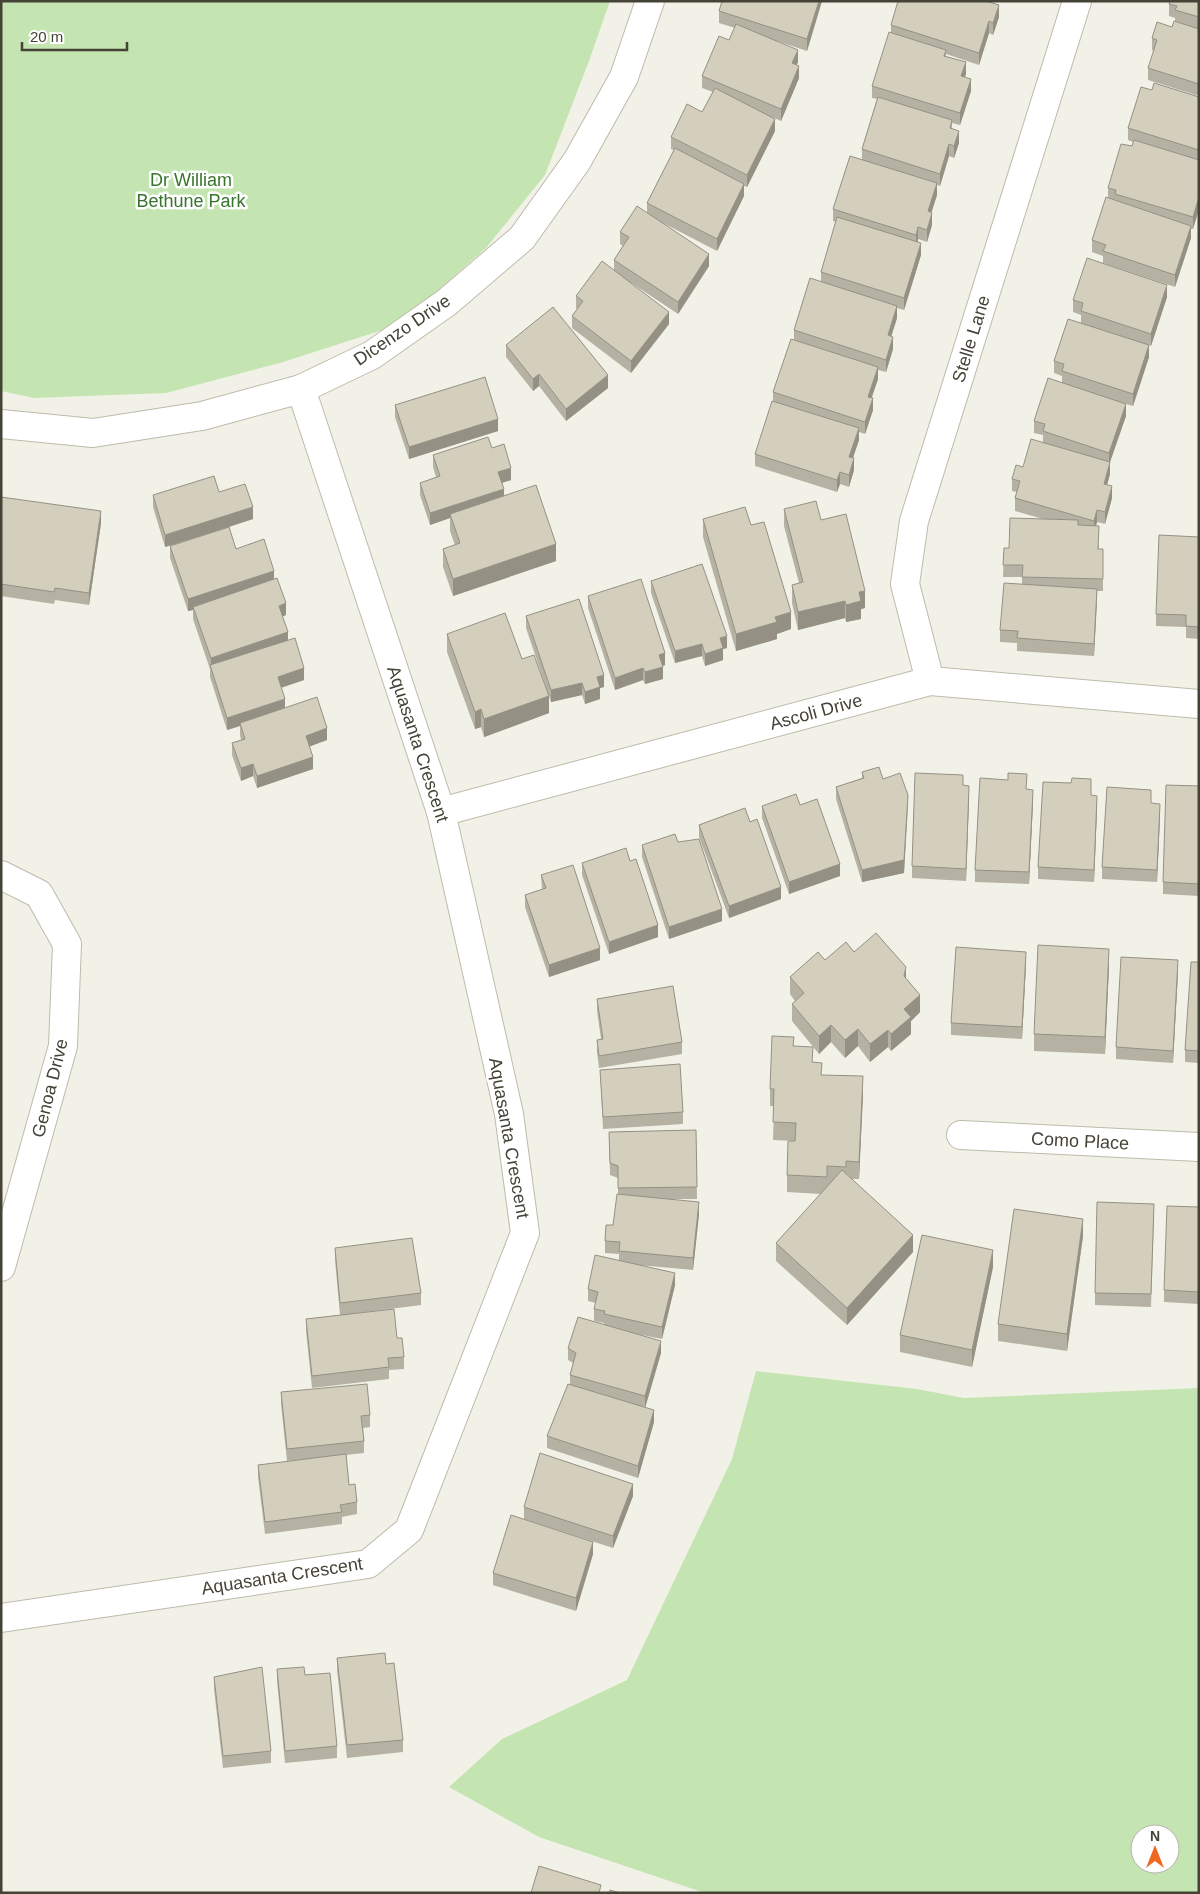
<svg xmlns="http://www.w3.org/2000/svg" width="1200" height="1894" font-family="Helvetica,sans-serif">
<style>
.green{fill:#c4e5b2;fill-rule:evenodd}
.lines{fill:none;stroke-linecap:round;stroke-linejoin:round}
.minor-casing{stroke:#bdbbaa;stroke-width:30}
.minor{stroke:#fff;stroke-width:28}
.wall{fill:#b6b2a3}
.shaded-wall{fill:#949184}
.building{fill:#d4cfbd;stroke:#949184}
.labels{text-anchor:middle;stroke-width:5;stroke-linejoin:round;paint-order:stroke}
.park-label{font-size:18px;fill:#39742c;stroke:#fff}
.street-label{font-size:18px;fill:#454236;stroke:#fff}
</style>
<rect width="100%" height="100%" fill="#f2f1e7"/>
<!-- green -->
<g class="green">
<path d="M 1,1 L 610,1 L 589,61 L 545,175 L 486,248 L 398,325 L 283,362 L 166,393 L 34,398 L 1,391 Z"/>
<path d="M 756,1371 L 917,1389 L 964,1398 L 1199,1388 L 1199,1893 L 705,1893 L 539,1837 L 449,1787 L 502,1739 L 627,1680 L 732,1459 ZM 1140,1834 L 1170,1834 L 1170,1864 L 1140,1864 Z"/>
</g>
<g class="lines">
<defs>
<g id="minor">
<path d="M 1,424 L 93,433 L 202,416 L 301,389 L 372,355 L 446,303 L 522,238 L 577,161 L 624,77 L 650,1"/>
<path d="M 930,681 L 905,584 L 914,521 L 1077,1"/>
<path d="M 441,812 L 930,681 L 1199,704"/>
<path d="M 1,875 L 39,894 L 67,944 L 63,1046 L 1,1267"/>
<path d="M 961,1135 L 1199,1147"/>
<path d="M 1,1618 L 368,1564 L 409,1530 L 525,1233 L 509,1114 L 441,812 L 301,389"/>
</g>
</defs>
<!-- minor casing -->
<use href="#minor" class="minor-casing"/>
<!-- minor -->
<use href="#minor" class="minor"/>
</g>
<!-- wall -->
<g class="wall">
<path d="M 822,1 L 807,51 L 777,41 L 798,62 L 796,65 L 799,78 L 781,121 L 772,117 L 775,131 L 747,187 L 744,186 L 744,196 L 717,251 L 661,222 L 709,266 L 678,314 L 630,282 L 669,324 L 631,373 L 572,328 L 572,316 L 577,309 L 576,308 L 576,296 L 614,271 L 614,260 L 623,246 L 620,244 L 620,232 L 647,213 L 647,203 L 674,150 L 671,149 L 671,137 L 702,112 L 713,92 L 702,88 L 702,76 L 729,40 L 735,28 L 719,23 L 719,11 Z"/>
<path d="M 1199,1 L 1199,96 L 1148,80 L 1148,68 L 1154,51 L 1152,50 L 1152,38 L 1172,27 L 1175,21 L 1175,18 L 1169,16 L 1169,4 Z"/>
<path d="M 999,17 L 993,35 L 989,33 L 979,65 L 946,54 L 946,56 L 966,74 L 965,77 L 971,91 L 960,125 L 952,123 L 952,128 L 959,143 L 954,158 L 949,156 L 940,186 L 937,185 L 937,195 L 931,212 L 932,225 L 927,242 L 918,239 L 918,242 L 921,255 L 904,310 L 897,308 L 897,318 L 891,336 L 893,349 L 886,372 L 878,370 L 878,379 L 871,398 L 873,410 L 865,434 L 859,432 L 859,440 L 853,458 L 854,470 L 849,487 L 840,484 L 837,492 L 755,466 L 755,454 L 773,401 L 773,392 L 794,340 L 794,330 L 821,281 L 821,272 L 836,222 L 833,221 L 833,209 L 862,160 L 862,149 L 877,99 L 872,98 L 872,86 L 891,33 L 891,25 Z"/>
<path d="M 1152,90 L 1199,97 L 1199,209 L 1193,229 L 1191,229 L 1191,238 L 1175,287 L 1103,263 L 1103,256 L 1092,252 L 1092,240 L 1108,198 L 1108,188 L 1132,146 L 1133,142 L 1128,140 L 1128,128 Z"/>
<path d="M 1167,297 L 1151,346 L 1149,345 L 1149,357 L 1133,406 L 1126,404 L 1126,416 L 1110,462 L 1110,474 L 1107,485 L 1112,498 L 1105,524 L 1097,522 L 1096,526 L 1099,549 L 1103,561 L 1103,591 L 1097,591 L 1094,656 L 1017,651 L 1017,643 L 1000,642 L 1000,630 L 1022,584 L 1022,577 L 1003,577 L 1004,548 L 1009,548 L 1043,519 L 1015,511 L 1015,498 L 1017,492 L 1012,491 L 1012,479 L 1023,467 L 1043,442 L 1043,435 L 1034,433 L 1034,421 L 1062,383 L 1062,376 L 1054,373 L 1054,361 L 1081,323 L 1081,315 L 1073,312 L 1073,300 Z"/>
<path d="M 506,345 L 608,388 L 566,421 L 539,386 L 533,391 L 506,357 Z"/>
<path d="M 395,405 L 498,431 L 409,459 L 395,417 Z"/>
<path d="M 492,448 L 511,480 L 502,483 L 504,496 L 556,561 L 453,596 L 443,567 L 443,549 L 455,545 L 450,531 L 450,518 L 430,525 L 420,495 L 420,483 L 436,477 L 433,467 L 433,455 Z"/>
<path d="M 219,492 L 253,519 L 229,527 L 236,549 L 274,579 L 286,615 L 282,616 L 288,640 L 304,680 L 281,687 L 285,708 L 327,740 L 309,746 L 313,769 L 257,788 L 253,776 L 241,781 L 232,755 L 232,743 L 241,740 L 240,735 L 240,726 L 227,730 L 210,677 L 210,669 L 193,619 L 193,610 L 188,611 L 170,558 L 170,546 L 211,532 L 165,547 L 153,507 L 153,495 Z"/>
<path d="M 1,497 L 101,523 L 89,605 L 55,600 L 54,604 L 1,596 Z"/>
<path d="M 784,509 L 821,520 L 865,608 L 861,609 L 861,619 L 846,622 L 845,618 L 798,630 L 792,603 L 792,585 L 799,583 L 784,526 Z"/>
<path d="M 703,519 L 751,525 L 791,629 L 777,634 L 777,639 L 736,651 L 703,537 Z"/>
<path d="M 1199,537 L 1199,639 L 1186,638 L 1186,627 L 1156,626 L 1156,614 Z"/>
<path d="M 651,581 L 727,648 L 723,649 L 723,660 L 705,666 L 702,656 L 675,663 L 651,593 Z"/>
<path d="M 588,596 L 665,665 L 662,666 L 663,679 L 645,684 L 643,680 L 615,690 L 588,608 Z"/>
<path d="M 526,616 L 604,687 L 600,688 L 600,699 L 585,704 L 582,695 L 551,702 L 549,696 L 549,713 L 484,737 L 481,727 L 475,729 L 447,652 L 447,634 L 549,696 L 526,628 Z"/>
<path d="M 862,772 L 883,779 L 908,807 L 904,873 L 862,882 L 836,799 L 836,787 L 862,778 Z"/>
<path d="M 963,786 L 969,798 L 966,881 L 912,878 L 912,866 Z"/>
<path d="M 1199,786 L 1199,896 L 1163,894 L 1163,882 Z"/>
<path d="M 1027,789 L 1033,802 L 1029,884 L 975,882 L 975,870 Z"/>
<path d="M 1091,796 L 1097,808 L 1094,882 L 1038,879 L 1038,867 Z"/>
<path d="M 800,805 L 840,876 L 789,894 L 762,818 L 762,806 Z"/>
<path d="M 1160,816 L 1157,882 L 1102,879 L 1102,867 Z"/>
<path d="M 750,822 L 781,899 L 729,918 L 699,837 L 699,825 Z"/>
<path d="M 678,842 L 722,921 L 669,939 L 642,857 L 642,845 Z"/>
<path d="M 582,863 L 658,937 L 609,954 L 582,875 Z"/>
<path d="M 541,875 L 600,960 L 549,977 L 525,907 L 525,895 L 542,889 Z"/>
<path d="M 854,952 L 906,979 L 920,1012 L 911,1021 L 911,1034 L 891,1051 L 888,1047 L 870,1062 L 858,1046 L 845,1058 L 831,1042 L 819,1054 L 792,1021 L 792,1004 L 795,1001 L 790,994 L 790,977 Z"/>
<path d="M 1199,962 L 1199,1063 L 1185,1062 L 1185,1050 Z"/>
<path d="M 1026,964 L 1022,1039 L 951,1035 L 951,1023 Z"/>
<path d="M 1109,966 L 1105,1054 L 1034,1051 L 1034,1034 Z"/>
<path d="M 1178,972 L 1173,1063 L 1116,1059 L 1116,1047 Z"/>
<path d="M 597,999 L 682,1042 L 682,1054 L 599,1068 L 597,1052 L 597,1040 L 601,1039 L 597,1011 Z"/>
<path d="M 794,1046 L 813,1062 L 822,1075 L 863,1094 L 859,1179 L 852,1179 L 913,1252 L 847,1325 L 776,1261 L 776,1243 L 821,1194 L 787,1192 L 787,1175 L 795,1141 L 773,1140 L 774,1106 L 770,1106 L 770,1089 Z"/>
<path d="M 600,1070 L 683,1112 L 683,1124 L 603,1129 Z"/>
<path d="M 696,1130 L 697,1199 L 671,1199 L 699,1214 L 693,1270 L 639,1265 L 675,1285 L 662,1339 L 627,1332 L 661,1353 L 645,1408 L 654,1422 L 638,1478 L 547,1448 L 547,1436 L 570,1384 L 570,1375 L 573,1363 L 568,1360 L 568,1348 L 604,1325 L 604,1323 L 594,1321 L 594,1309 L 596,1303 L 588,1301 L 588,1289 L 619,1260 L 619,1254 L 605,1253 L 605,1241 L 613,1225 L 618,1194 L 618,1178 L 610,1175 L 609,1132 Z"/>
<path d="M 1199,1207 L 1199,1304 L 1164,1302 L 1164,1290 Z"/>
<path d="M 1154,1216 L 1151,1307 L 1095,1305 L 1095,1293 Z"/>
<path d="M 1083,1236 L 1067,1351 L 998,1341 L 998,1324 Z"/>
<path d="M 335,1248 L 421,1293 L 421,1305 L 358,1313 L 397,1338 L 404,1357 L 404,1369 L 389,1370 L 389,1379 L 312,1388 L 306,1331 L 306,1319 L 340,1315 L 335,1260 Z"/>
<path d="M 993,1267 L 972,1367 L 900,1352 L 900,1335 Z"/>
<path d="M 281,1392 L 370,1415 L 370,1427 L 363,1428 L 364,1441 L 364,1453 L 346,1455 L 349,1485 L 357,1502 L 357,1514 L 342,1517 L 342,1524 L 265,1534 L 258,1477 L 258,1465 L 327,1457 L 287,1461 L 281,1404 Z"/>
<path d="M 633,1496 L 613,1548 L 524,1519 L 524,1507 Z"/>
<path d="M 593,1554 L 576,1611 L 493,1585 L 493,1573 Z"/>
<path d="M 337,1658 L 386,1664 L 403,1740 L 403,1752 L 347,1758 L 337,1670 Z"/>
<path d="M 277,1669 L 305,1675 L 337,1746 L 337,1758 L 285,1763 L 277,1681 Z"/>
<path d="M 214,1677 L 271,1751 L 271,1763 L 223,1768 L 214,1689 Z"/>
</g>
<!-- shaded-wall -->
<g class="shaded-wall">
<path d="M 819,1 L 822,1 L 807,51 L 807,39 Z"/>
<path d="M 999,5 L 999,17 L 993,35 L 993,23 Z"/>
<path d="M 989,21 L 989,33 L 979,65 L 979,53 Z"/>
<path d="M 798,50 L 798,62 L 792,75 L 792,63 Z"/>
<path d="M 966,62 L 966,74 L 961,88 L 961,76 Z"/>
<path d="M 799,66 L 799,78 L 781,121 L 781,109 Z"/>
<path d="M 971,79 L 971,91 L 960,125 L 960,113 Z"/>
<path d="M 775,119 L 775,131 L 747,187 L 747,175 Z"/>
<path d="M 959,131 L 959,143 L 954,158 L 954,146 Z"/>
<path d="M 949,144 L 949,156 L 940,186 L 940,174 Z"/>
<path d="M 937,183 L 937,195 L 928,224 L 928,211 Z"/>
<path d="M 744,184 L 744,196 L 717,251 L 717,239 Z"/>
<path d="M 1199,197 L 1199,209 L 1193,229 L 1193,217 Z"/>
<path d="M 932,213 L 932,225 L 927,242 L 927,230 Z"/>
<path d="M 1191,226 L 1191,238 L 1175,287 L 1175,275 Z"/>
<path d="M 918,227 L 918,239 L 916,247 L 916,235 Z"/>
<path d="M 921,243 L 921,255 L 904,310 L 904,298 Z"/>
<path d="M 709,254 L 709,266 L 678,314 L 678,302 Z"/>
<path d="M 1167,285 L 1167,297 L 1151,346 L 1151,334 Z"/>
<path d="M 897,306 L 897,318 L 888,347 L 888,335 Z"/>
<path d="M 669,312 L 669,324 L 631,373 L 631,361 Z"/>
<path d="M 893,337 L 893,349 L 886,372 L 886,360 Z"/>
<path d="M 1149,345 L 1149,357 L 1133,406 L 1133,394 Z"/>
<path d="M 878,367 L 878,379 L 868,409 L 868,397 Z"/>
<path d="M 539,374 L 539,386 L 533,391 L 533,379 Z"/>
<path d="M 608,375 L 608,388 L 566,421 L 566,409 Z"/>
<path d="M 873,398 L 873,410 L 865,434 L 865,422 Z"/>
<path d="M 1126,404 L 1126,416 L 1110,462 L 1110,474 L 1104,496 L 1104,484 L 1109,465 L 1109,453 Z"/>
<path d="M 498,419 L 498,431 L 409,459 L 409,447 Z"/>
<path d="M 859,428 L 859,440 L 849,469 L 849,457 Z"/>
<path d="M 854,458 L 854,470 L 849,487 L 849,475 Z"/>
<path d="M 511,468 L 511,480 L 498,484 L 498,472 Z"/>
<path d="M 840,472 L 840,484 L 837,492 L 837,480 Z"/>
<path d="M 1112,486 L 1112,498 L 1105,524 L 1105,512 Z"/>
<path d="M 504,489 L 504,501 L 450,514 L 450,518 L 430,525 L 430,513 Z"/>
<path d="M 253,507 L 253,519 L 165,547 L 165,535 Z"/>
<path d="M 1097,510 L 1097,522 L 1094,533 L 1094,521 Z"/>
<path d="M 101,511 L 101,523 L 89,605 L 89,593 Z"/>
<path d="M 556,544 L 556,561 L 453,596 L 453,579 Z"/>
<path d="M 274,571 L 274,583 L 193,607 L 193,610 L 188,611 L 188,599 Z"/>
<path d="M 1097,589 L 1097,601 L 1094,656 L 1094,644 Z"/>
<path d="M 865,591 L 865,608 L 861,609 L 861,619 L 846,622 L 846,605 L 859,592 Z"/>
<path d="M 845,601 L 845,618 L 798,630 L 798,612 Z"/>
<path d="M 286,603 L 286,615 L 279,618 L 279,606 Z"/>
<path d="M 791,612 L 791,629 L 777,634 L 777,639 L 736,651 L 736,634 L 775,617 Z"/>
<path d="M 288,632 L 288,644 L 211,667 L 211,658 Z"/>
<path d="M 727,636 L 727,648 L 723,649 L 723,660 L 705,666 L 705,654 L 720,638 Z"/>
<path d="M 702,644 L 702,656 L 675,663 L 675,651 Z"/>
<path d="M 665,653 L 665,665 L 659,667 L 659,655 Z"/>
<path d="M 663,667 L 663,679 L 645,684 L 645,672 Z"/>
<path d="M 304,668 L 304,680 L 278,689 L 278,677 Z"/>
<path d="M 643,668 L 643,680 L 615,690 L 615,678 Z"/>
<path d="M 604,675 L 604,687 L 600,688 L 600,699 L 585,704 L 585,692 L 597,677 Z"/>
<path d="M 582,683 L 582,695 L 551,702 L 551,690 Z"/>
<path d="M 549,696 L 549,713 L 484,737 L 484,719 Z"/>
<path d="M 285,699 L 285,711 L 240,723 L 240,726 L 227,730 L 227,718 Z"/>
<path d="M 481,709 L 481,727 L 475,729 L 475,712 Z"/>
<path d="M 327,728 L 327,740 L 306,748 L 306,736 Z"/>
<path d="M 313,757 L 313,769 L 257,788 L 257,776 Z"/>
<path d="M 253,764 L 253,776 L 241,781 L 241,768 Z"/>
<path d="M 969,786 L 969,798 L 966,881 L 966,869 Z"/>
<path d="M 1033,790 L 1033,802 L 1029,884 L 1029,872 Z"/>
<path d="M 908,795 L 904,873 L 862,882 L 862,870 Z"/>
<path d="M 1097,796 L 1097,808 L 1094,882 L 1094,870 Z"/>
<path d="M 1160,804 L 1160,816 L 1157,882 L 1157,870 Z"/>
<path d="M 840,864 L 840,876 L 789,894 L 789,882 Z"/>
<path d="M 781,887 L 781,899 L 729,918 L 729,906 Z"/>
<path d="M 722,909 L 722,921 L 669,939 L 669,927 Z"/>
<path d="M 658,925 L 658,937 L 609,954 L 609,942 Z"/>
<path d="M 600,948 L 600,960 L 549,977 L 549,965 Z"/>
<path d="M 1109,949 L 1109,966 L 1105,1054 L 1105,1037 Z"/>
<path d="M 1026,952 L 1026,964 L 1022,1039 L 1022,1027 Z"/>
<path d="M 1178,960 L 1178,972 L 1173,1063 L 1173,1051 Z"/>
<path d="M 906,967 L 906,985 L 904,976 Z"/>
<path d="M 920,995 L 920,1012 L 911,1021 L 911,1034 L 891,1051 L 891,1034 L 904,1009 Z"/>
<path d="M 831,1025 L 831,1042 L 819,1054 L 819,1036 Z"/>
<path d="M 858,1029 L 858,1046 L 845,1058 L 845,1040 Z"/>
<path d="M 888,1030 L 888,1047 L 870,1062 L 870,1044 Z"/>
<path d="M 863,1076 L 863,1094 L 859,1179 L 859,1162 Z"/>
<path d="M 699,1202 L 699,1214 L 693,1270 L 693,1258 Z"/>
<path d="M 1083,1219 L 1083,1236 L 1067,1351 L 1067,1334 Z"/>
<path d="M 913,1235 L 913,1252 L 847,1325 L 847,1308 Z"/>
<path d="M 993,1250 L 993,1267 L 972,1367 L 972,1350 Z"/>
<path d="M 675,1273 L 675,1285 L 662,1339 L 662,1327 Z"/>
<path d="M 661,1341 L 661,1353 L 645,1408 L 645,1396 Z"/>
<path d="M 654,1410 L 654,1422 L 638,1478 L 638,1466 Z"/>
<path d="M 633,1484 L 633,1496 L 613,1548 L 613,1536 Z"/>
<path d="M 593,1542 L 593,1554 L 576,1611 L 576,1598 Z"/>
</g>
<!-- building -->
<g class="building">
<path d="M 722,1 L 819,1 L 807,39 L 719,11 Z"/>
<path d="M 898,1 L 986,1 L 999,5 L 993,23 L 989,21 L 979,53 L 891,25 Z"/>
<path d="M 1170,1 L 1199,1 L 1199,17 L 1175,10 L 1177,6 L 1169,4 Z"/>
<path d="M 1174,21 L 1199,29 L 1199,84 L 1148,68 L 1157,40 L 1152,38 L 1157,22 L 1172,27 Z"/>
<path d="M 736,24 L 798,50 L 792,63 L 799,66 L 781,109 L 702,76 L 719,36 L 729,40 Z"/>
<path d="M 889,32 L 946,50 L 944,56 L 966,62 L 961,76 L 971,79 L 960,113 L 872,86 Z"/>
<path d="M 1154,83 L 1199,97 L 1199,150 L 1128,128 L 1141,87 L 1152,90 Z"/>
<path d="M 715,88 L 775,119 L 747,175 L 671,137 L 687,104 L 702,112 Z"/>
<path d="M 878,97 L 952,120 L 950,128 L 959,131 L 954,146 L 949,144 L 940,174 L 862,149 Z"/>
<path d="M 1134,140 L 1199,160 L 1199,197 L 1193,217 L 1115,194 L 1116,190 L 1108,188 L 1121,144 L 1132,146 Z"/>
<path d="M 675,148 L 744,184 L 717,239 L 647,203 Z"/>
<path d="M 850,156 L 937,183 L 928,211 L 932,213 L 927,230 L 918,227 L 916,235 L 833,209 Z"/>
<path d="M 1106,197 L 1191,226 L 1175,275 L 1103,251 L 1106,245 L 1092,240 Z"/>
<path d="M 637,206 L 709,254 L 678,302 L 614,260 L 629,237 L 620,232 Z"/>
<path d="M 837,217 L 921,243 L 904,298 L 821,272 Z"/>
<path d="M 1087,258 L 1167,285 L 1151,334 L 1081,311 L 1083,303 L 1073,300 Z"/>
<path d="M 602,261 L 669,312 L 631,361 L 572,316 L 583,301 L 576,296 Z"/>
<path d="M 810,278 L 897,306 L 888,335 L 893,337 L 886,360 L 794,330 Z"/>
<path d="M 553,307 L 608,375 L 566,409 L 539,374 L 533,379 L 506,345 Z"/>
<path d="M 1068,319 L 1149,345 L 1133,394 L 1062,371 L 1064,364 L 1054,361 Z"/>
<path d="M 791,339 L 878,367 L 868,397 L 873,398 L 865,422 L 773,392 Z"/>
<path d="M 485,377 L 498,419 L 409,447 L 395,405 Z"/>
<path d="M 1048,378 L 1126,404 L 1109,453 L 1043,431 L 1045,424 L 1034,421 Z"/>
<path d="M 772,401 L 859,428 L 849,457 L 854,458 L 849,475 L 840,472 L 837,480 L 755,454 Z"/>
<path d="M 488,437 L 492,448 L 504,444 L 511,468 L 498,472 L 504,489 L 430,513 L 420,483 L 440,476 L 433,455 Z"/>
<path d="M 1031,439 L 1110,462 L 1104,484 L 1112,486 L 1105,512 L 1097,510 L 1094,521 L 1015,498 L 1020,481 L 1012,479 L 1016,465 L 1023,467 Z"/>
<path d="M 214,476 L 219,492 L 245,484 L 253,507 L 165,535 L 153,495 Z"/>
<path d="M 536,485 L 556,544 L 453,579 L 443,549 L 460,543 L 450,514 Z"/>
<path d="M 1,497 L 101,511 L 89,593 L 55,588 L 54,592 L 1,584 Z"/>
<path d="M 816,501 L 821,520 L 846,514 L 865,591 L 859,592 L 861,601 L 846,605 L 845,601 L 798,612 L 792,585 L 803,582 L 784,509 Z"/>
<path d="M 745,507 L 751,525 L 764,522 L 791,612 L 775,617 L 777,622 L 736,634 L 703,519 Z"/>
<path d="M 1010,518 L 1078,520 L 1078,525 L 1099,526 L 1098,549 L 1103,549 L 1103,579 L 1022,577 L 1023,565 L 1003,565 L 1004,548 L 1009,548 Z"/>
<path d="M 229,527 L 236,549 L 264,539 L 274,571 L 188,599 L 170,546 Z"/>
<path d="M 1159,535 L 1199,537 L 1199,627 L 1186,626 L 1186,615 L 1156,614 Z"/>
<path d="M 702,564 L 727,636 L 720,638 L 723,648 L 705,654 L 702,644 L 675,651 L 651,581 Z"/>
<path d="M 277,578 L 286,603 L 279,606 L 288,632 L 211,658 L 193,607 Z"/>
<path d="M 641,579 L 665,653 L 659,655 L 663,667 L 645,672 L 643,668 L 615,678 L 588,596 Z"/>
<path d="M 1004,583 L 1097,589 L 1094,644 L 1017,638 L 1018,631 L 1000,630 Z"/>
<path d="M 579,599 L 604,675 L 597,677 L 600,687 L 585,692 L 582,683 L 551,690 L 526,616 Z"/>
<path d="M 505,613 L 522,659 L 534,655 L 549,696 L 484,719 L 481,709 L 475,712 L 447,634 Z"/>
<path d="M 295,638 L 304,668 L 278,677 L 285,699 L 227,718 L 210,665 Z"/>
<path d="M 317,697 L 327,728 L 306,736 L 313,757 L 257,776 L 253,764 L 241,768 L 232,743 L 245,739 L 240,723 Z"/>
<path d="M 879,767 L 883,779 L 900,773 L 908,795 L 904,860 L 862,870 L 836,787 L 864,778 L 862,772 Z"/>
<path d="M 915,773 L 963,775 L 963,785 L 969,786 L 966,869 L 912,866 Z"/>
<path d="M 1008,773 L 1027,774 L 1026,789 L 1033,790 L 1029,872 L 975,870 L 980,778 L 1008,780 Z"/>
<path d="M 1072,778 L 1091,779 L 1091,795 L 1097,796 L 1094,870 L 1038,867 L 1043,782 L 1071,783 Z"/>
<path d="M 1166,785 L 1199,786 L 1199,884 L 1163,882 Z"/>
<path d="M 1107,787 L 1151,790 L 1151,803 L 1160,804 L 1157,870 L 1102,867 Z"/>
<path d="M 796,794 L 800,805 L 817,799 L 840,864 L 789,882 L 762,806 Z"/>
<path d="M 745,808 L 750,822 L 757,819 L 781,887 L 729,906 L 699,825 Z"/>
<path d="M 675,834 L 678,842 L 699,839 L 722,909 L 669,927 L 642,845 Z"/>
<path d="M 626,848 L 630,861 L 636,859 L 658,925 L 609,942 L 582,863 Z"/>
<path d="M 573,865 L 600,948 L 549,965 L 525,895 L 546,888 L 541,875 Z"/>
<path d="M 876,933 L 906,967 L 904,976 L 920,995 L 904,1009 L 911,1017 L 891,1034 L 888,1030 L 870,1044 L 858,1029 L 845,1040 L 831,1025 L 819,1036 L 792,1004 L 804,993 L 790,977 L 818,952 L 825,960 L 846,942 L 854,952 Z"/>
<path d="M 1038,945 L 1109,949 L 1105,1037 L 1034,1034 Z"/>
<path d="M 956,947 L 1026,952 L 1022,1027 L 951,1023 Z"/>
<path d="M 1121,957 L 1178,960 L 1173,1051 L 1116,1047 Z"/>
<path d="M 1191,962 L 1199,962 L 1199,1051 L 1185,1050 Z"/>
<path d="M 673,986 L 682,1042 L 599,1056 L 597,1040 L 603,1039 L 597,999 Z"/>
<path d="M 772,1036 L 794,1037 L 793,1046 L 813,1047 L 812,1062 L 822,1063 L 821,1075 L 863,1076 L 859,1162 L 846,1161 L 846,1167 L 827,1166 L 827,1177 L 787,1175 L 788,1141 L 795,1141 L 796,1123 L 773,1122 L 774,1089 L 770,1089 Z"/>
<path d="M 680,1064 L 683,1112 L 603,1117 L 600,1070 Z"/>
<path d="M 696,1130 L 697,1187 L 618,1188 L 618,1166 L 610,1163 L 609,1132 Z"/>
<path d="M 842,1170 L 913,1235 L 847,1308 L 776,1243 Z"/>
<path d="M 617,1194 L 699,1202 L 693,1258 L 619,1251 L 620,1242 L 605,1241 L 606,1225 L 613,1225 Z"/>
<path d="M 1097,1202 L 1154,1204 L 1151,1294 L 1095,1293 Z"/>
<path d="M 1167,1206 L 1199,1207 L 1199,1292 L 1164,1290 Z"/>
<path d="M 1014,1209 L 1083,1219 L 1067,1334 L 998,1324 Z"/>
<path d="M 922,1235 L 993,1250 L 972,1350 L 900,1335 Z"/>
<path d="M 412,1238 L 421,1293 L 340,1303 L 335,1248 Z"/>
<path d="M 595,1255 L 675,1273 L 662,1327 L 604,1314 L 605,1311 L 594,1309 L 598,1292 L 588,1289 Z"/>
<path d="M 394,1309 L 397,1338 L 402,1338 L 404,1357 L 388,1358 L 389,1367 L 312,1376 L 306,1319 Z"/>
<path d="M 578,1317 L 661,1341 L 645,1396 L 570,1375 L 576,1353 L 568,1348 Z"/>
<path d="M 367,1384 L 370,1415 L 361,1416 L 364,1441 L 287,1449 L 281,1392 Z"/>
<path d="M 568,1384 L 654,1410 L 638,1466 L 547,1436 Z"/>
<path d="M 540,1453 L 633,1484 L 613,1536 L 524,1507 Z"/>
<path d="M 346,1454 L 349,1485 L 355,1484 L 357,1502 L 340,1505 L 342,1512 L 265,1522 L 258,1465 Z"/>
<path d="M 511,1515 L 593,1542 L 576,1598 L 493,1573 Z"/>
<path d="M 385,1653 L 386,1664 L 394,1663 L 403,1740 L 347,1745 L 337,1658 Z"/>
<path d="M 262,1667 L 271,1751 L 223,1756 L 214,1677 Z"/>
<path d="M 304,1667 L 305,1675 L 330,1673 L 337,1746 L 285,1751 L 277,1669 Z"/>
<path d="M 539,1866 L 601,1885 L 599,1893 L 531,1893 Z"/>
<path d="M 610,1890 L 620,1893 L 609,1893 Z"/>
</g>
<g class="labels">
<!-- park labels -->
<g class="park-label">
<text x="191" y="186">Dr William<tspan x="191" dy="21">Bethune Park</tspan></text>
</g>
<!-- street labels -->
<g class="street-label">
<text transform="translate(402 330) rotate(-34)" y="6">Dicenzo Drive</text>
<text transform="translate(971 339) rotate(-73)" y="6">Stelle Lane</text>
<text transform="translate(816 712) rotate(-15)" y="6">Ascoli Drive</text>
<text transform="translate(418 744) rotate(72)" y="6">Aquasanta Crescent</text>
<text transform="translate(50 1088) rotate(-76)" y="6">Genoa Drive</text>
<text transform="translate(509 1138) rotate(80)" y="6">Aquasanta Crescent</text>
<text transform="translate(1080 1141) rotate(3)" y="6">Como Place</text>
<text transform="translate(282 1576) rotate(-9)" y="6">Aquasanta Crescent</text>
</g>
</g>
<!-- border -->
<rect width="1200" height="1894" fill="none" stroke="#454236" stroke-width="5"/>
<!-- north arrow -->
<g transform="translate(1155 1849)"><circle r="24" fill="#ffffff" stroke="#b5b3af"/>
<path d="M0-4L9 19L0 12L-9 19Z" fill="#ef6921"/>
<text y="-8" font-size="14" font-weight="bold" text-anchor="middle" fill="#454236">N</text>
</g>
<!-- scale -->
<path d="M22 42v8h105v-8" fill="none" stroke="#454236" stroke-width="2.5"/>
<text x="30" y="42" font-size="15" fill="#454236" stroke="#ffffff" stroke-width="4" paint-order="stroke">20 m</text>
</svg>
